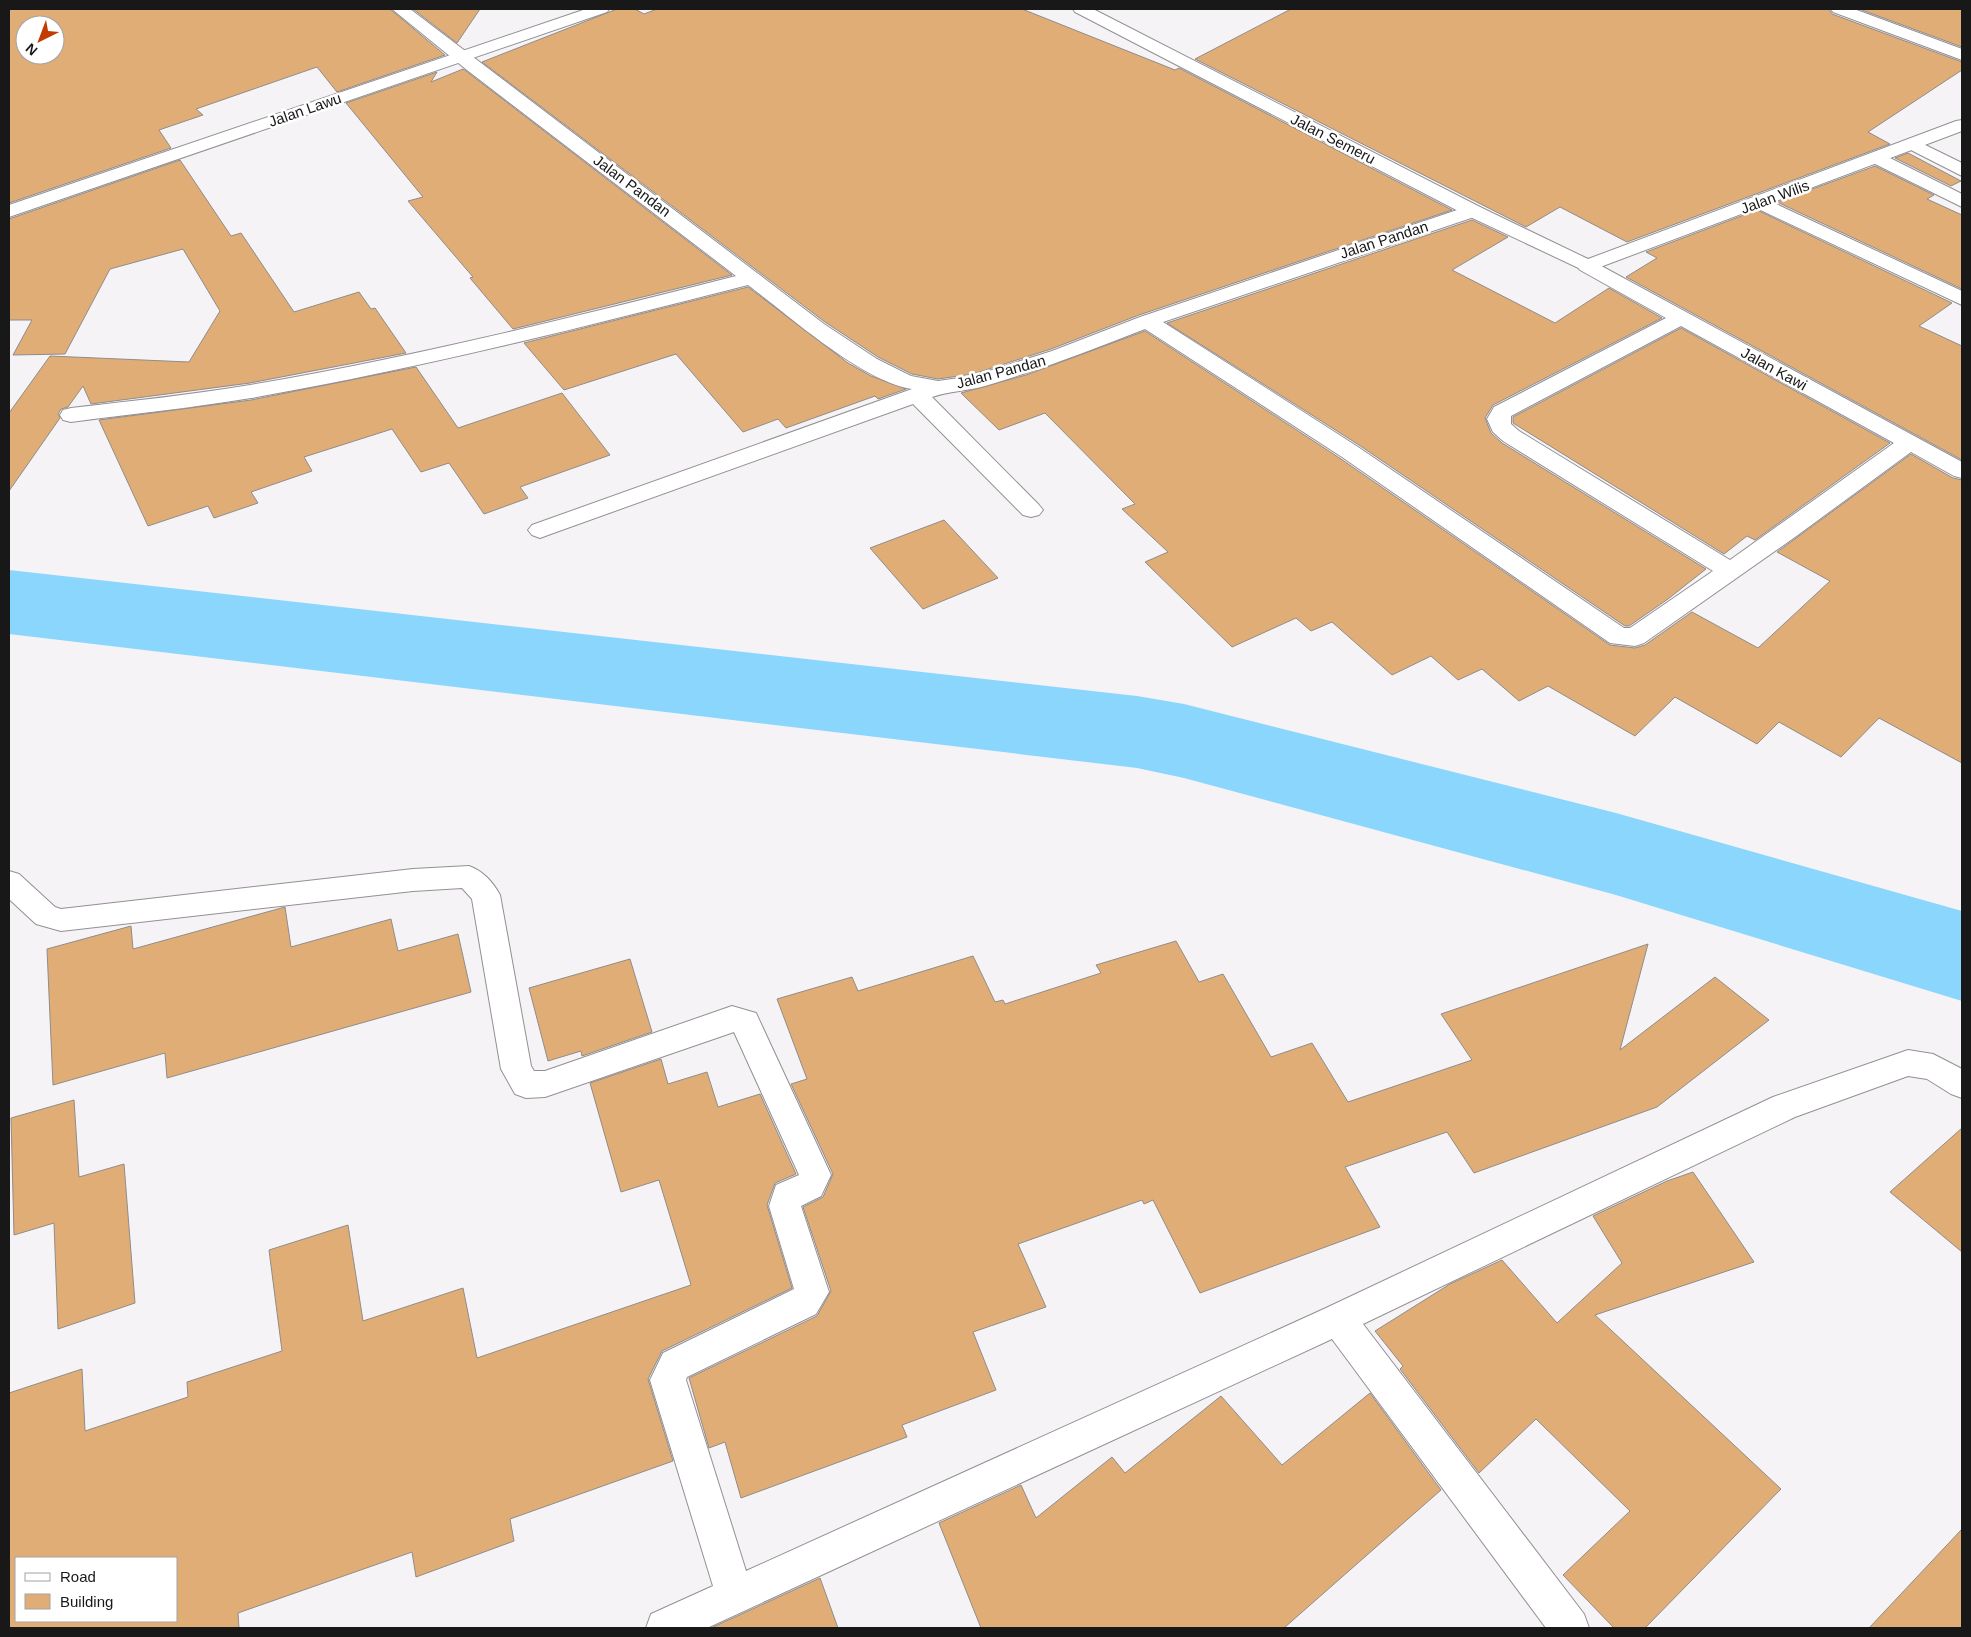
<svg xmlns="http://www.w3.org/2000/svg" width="1971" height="1637" font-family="Helvetica,sans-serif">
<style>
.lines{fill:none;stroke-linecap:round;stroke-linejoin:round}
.river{fill:#8ad6fd;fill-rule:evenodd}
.building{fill:#e0ad76;stroke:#8f8c8a;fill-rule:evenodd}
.minor-casing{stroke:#939093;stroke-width:2}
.secondary-casing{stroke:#939093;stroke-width:2}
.primary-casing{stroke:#939093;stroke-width:2}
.minor{fill:#fff;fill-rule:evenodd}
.secondary{fill:#fff;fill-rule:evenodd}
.primary{fill:#fff;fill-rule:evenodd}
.labels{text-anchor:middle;stroke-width:5;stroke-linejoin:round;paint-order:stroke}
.far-street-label{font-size:15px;fill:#191819;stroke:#fff}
</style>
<rect width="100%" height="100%" fill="#f6f3f6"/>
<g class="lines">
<!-- river -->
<path class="river" d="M 9,570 L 1137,696 L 1184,704 L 1616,813 L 1962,911 L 1962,1001 L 1616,895 L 1184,778 L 1137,768 L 9,634 Z"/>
</g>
<!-- building -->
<g class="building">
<path d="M 9,9 L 390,9 L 445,55 L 337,92 L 317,67 L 196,109 L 203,115 L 159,130 L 171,148 L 9,203 ZM 25,25 L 55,25 L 55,55 L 25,55 Z"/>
<path d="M 413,9 L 480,9 L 457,43 Z"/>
<path d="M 617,9 L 635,9 L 644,14 L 657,9 L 1022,9 L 1175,70 L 1179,68 L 1452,210 L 1139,315 L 1051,349 L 973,374 L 938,379 L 912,374 L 878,357 L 825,322 L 482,62 Z"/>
<path d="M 1291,9 L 1829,9 L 1832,14 L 1962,62 L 1962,70 L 1868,132 L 1890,144 L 1627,242 L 1560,207 L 1526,227 L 1195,59 Z"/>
<path d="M 1859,9 L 1962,9 L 1962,47 Z"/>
<path d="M 463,69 L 466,71 L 732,275 L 513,329 L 470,278 L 473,277 L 408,201 L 423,197 L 346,103 L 437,72 L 431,82 Z"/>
<path d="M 1908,153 L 1961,181 L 1951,186 L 1895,158 Z"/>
<path d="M 180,160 L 231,236 L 241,233 L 294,312 L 359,292 L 371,309 L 375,308 L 406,353 L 250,383 L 91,404 L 83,386 L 68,407 L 61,409 L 58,414 L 60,418 L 9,491 L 9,413 L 50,356 L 189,362 L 220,311 L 183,249 L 110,269 L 65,354 L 13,355 L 32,320 L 9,320 L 9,219 Z"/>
<path d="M 1875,166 L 1934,195 L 1927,199 L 1962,215 L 1962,289 L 1777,202 Z"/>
<path d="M 1757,210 L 1952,303 L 1919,326 L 1962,346 L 1962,460 L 1626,277 L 1657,258 L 1646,252 Z"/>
<path d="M 1472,220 L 1508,237 L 1452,270 L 1555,323 L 1609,288 L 1662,318 L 1493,405 L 1485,418 L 1491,433 L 1502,443 L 1706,569 L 1668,599 L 1629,626 L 1625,626 L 1359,445 L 1167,323 Z"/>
<path d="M 748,287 L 848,363 L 871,376 L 906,389 L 878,399 L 875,396 L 786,428 L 778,419 L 743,432 L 676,354 L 564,390 L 524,343 Z"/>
<path d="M 1681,328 L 1890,443 L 1755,540 L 1747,536 L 1724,554 L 1513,423 L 1513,417 Z"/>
<path d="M 1145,331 L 1341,459 L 1610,645 L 1635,648 L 1645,645 L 1692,612 L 1758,648 L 1830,581 L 1777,552 L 1911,454 L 1953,478 L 1962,480 L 1962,763 L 1879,718 L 1841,757 L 1779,722 L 1757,744 L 1675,697 L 1635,736 L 1548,686 L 1519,701 L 1482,669 L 1458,680 L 1431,656 L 1392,675 L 1332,622 L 1311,631 L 1296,618 L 1232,647 L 1145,562 L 1168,552 L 1122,509 L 1135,504 L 1045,413 L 999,430 L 961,393 L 1026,375 Z"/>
<path d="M 416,367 L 458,428 L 562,393 L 610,455 L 520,487 L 528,498 L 484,514 L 449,463 L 421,472 L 392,429 L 304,457 L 312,471 L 251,492 L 258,503 L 214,518 L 208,506 L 148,526 L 99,420 L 251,400 Z"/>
<path d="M 944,520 L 998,578 L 923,609 L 870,548 Z"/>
<path d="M 285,907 L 291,947 L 391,919 L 398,951 L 458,934 L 471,992 L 167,1078 L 165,1053 L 53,1085 L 47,949 L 131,926 L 133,949 Z"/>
<path d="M 1176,941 L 1199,982 L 1223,974 L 1271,1057 L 1312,1043 L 1348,1102 L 1472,1060 L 1441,1014 L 1648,944 L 1620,1050 L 1715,977 L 1769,1020 L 1657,1107 L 1474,1173 L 1447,1132 L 1345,1167 L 1380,1227 L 1200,1293 L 1153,1200 L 1144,1204 L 1142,1200 L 1018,1244 L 1046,1307 L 973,1332 L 996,1390 L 902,1425 L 907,1437 L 741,1498 L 725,1442 L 709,1448 L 689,1378 L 817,1316 L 831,1291 L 803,1207 L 823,1197 L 833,1174 L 791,1084 L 807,1079 L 777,999 L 852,977 L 858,991 L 973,956 L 995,1002 L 1003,1000 L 1005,1004 L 1101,973 L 1096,965 Z"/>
<path d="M 630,959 L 652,1032 L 582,1056 L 581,1051 L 548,1061 L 529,988 Z"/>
<path d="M 661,1059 L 668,1084 L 707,1072 L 718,1107 L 760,1094 L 796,1174 L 775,1183 L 767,1205 L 792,1288 L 662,1351 L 648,1379 L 673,1461 L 510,1519 L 514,1541 L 416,1577 L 412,1552 L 238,1613 L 239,1628 L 9,1628 L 9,1393 L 82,1369 L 85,1431 L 188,1397 L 187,1382 L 282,1351 L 269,1250 L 348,1225 L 363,1321 L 463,1288 L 477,1358 L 691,1285 L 659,1180 L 621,1192 L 590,1083 ZM 16,1558 L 176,1558 L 176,1621 L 16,1621 Z"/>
<path d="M 74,1100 L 79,1177 L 124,1164 L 135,1303 L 58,1329 L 54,1223 L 14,1235 L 11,1118 Z"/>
<path d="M 1962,1128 L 1962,1252 L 1890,1192 Z"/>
<path d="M 1693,1172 L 1754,1262 L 1595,1315 L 1781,1489 L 1645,1628 L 1614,1628 L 1563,1575 L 1630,1511 L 1536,1419 L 1479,1473 L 1400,1369 L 1403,1366 L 1375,1331 L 1450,1284 L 1502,1260 L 1557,1323 L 1622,1263 L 1593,1216 L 1667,1181 Z"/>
<path d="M 1370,1393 L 1441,1490 L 1284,1628 L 981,1628 L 939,1523 L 1021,1485 L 1036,1518 L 1112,1457 L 1125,1473 L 1221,1396 L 1282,1465 Z"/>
<path d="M 1962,1529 L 1962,1628 L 1869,1628 Z"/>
<path d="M 820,1578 L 838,1628 L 711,1628 Z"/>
</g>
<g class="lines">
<defs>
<g id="minor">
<path d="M 392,9 L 410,9 L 824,324 L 877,359 L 911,376 L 938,381 L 973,376 L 1052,351 L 1140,317 L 1466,207 L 1480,207 L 1483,211 L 1480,215 L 1163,322 L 1358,447 L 1624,628 L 1630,628 L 1713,571 L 1503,441 L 1493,432 L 1487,419 L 1494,407 L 1666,318 L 1580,270 L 1577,266 L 1580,262 L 1587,260 L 1594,262 L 1962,462 L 1962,478 L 1954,476 L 1911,452 L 1795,537 L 1644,643 L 1635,646 L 1610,643 L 1342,457 L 1145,329 C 1092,350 1039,370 985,386 C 967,391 949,391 932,397 L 1039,505 L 1043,510 L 1039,515 L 1031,517 L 1023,515 L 913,404 L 548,535 L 540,538 L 532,535 L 528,530 L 532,525 L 912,389 C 863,382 789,316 748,285 C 583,327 418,369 251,398 C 191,408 131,414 71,422 L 63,420 L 60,415 L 63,410 L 71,408 C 131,401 191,395 250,385 C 414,357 575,317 736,276 L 467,70 ZM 1681,326 L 1894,443 L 1730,560 L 1519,431 L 1511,424 L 1511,416 Z"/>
<path d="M 1831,9 L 1854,9 L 1962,49 L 1962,60 L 1833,12 Z"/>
<path d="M 1913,139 L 1962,163 L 1962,176 L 1907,148 L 1904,144 L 1907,140 Z"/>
<path d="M 1878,152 L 1962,194 L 1962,207 L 1871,162 L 1869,158 L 1871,154 Z"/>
<path d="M 1759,196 L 1962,291 L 1962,305 L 1752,206 L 1749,202 L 1752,198 Z"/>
<path d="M 469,866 C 483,871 493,882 500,895 L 531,1066 L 534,1071 L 545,1071 L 732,1006 L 756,1013 L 831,1175 L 821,1196 L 801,1206 L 829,1292 L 816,1314 L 687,1377 L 686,1380 L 746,1571 L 1326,1308 L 1773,1097 L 1908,1050 L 1933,1054 L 1962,1069 L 1962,1098 L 1951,1094 L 1927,1079 L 1908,1076 L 1795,1117 L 1363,1324 L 1584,1614 L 1589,1628 L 1546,1628 L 1332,1339 L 707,1628 L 646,1628 L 651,1614 L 713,1586 L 650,1380 L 663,1353 L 794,1289 L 769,1206 L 776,1185 L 799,1175 L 734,1032 L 545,1097 L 526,1098 L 515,1094 L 501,1069 L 472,899 L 462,888 L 413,891 L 61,931 L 36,924 L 9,899 L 9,871 L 19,874 L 55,907 L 61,909 L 413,869 Z"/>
</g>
<path id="secondary" d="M 1073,9 L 1093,9 L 1480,207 L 1588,259 L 1956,121 L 1962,120 L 1962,131 L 1587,272 L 1466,215 L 1075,12 Z"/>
<path id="primary" d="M 586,9 L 609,9 L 607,12 L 9,217 L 9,205 Z"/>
</defs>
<!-- minor casing -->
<use href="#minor" class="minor-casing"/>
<!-- secondary casing -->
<use href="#secondary" class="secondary-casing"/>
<!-- primary casing -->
<use href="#primary" class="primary-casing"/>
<!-- minor -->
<use href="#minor" class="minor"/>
<!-- secondary -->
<use href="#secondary" class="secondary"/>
<!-- primary -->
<use href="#primary" class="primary"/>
</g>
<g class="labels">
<!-- far-street labels -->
<g class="far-street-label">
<text transform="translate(305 110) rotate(-19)" y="5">Jalan Lawu</text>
<text transform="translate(1333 139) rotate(27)" y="5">Jalan Semeru</text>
<text transform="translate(632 186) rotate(37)" y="5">Jalan Pandan</text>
<text transform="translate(1775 197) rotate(-20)" y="5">Jalan Wilis</text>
<text transform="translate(1384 240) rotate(-18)" y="5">Jalan Pandan</text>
<text transform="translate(1774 369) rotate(29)" y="5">Jalan Kawi</text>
<text transform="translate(1001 372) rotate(-15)" y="5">Jalan Pandan</text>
</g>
</g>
<!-- border -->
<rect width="1971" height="1637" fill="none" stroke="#191819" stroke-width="20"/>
<!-- legend -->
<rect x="15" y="1557" width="162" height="65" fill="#ffffff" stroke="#a3a3a3"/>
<rect x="25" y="1573" width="25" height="8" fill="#ffffff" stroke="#a3a3a3"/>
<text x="60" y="1582" font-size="15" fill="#191819">Road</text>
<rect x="25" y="1594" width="25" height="15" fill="#e0ad76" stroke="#a3a3a3"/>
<text x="60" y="1607" font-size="15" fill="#191819">Building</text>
<!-- north arrow -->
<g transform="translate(40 40) rotate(222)"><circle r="24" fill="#ffffff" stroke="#a3a3a3"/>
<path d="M0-4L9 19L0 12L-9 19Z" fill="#c23b00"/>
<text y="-8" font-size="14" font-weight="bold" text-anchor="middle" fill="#191819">N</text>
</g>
</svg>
